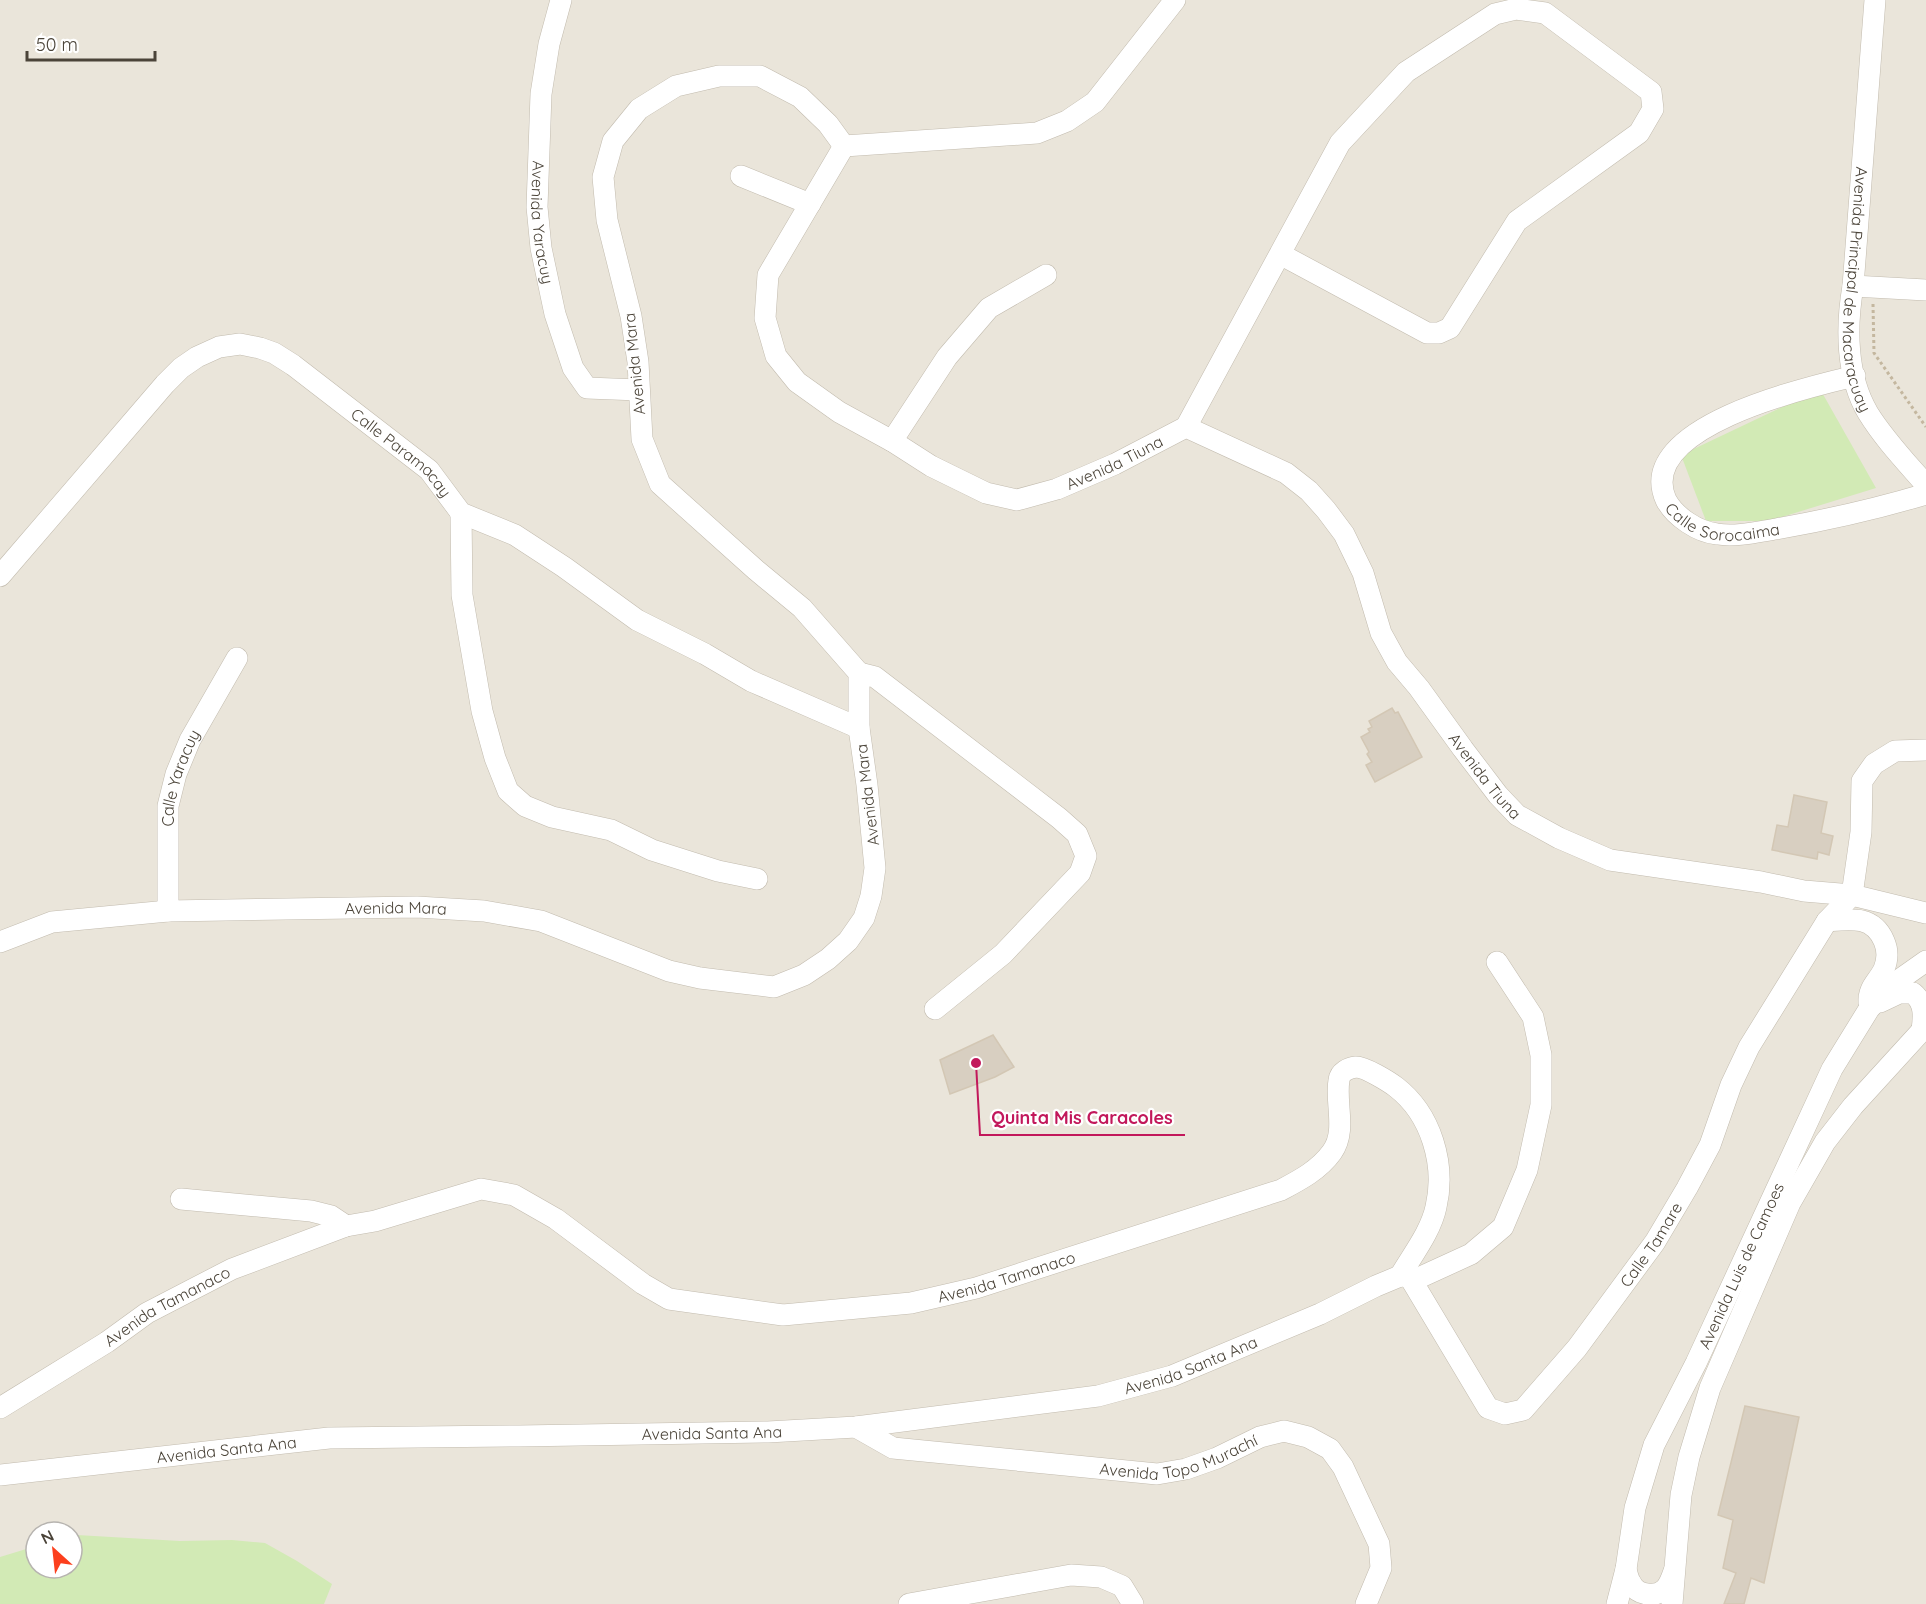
<svg xmlns="http://www.w3.org/2000/svg" width="1926" height="1604" font-family="Quicksand,sans-serif">
<style>
.residential{fill:#eae5da;fill-rule:evenodd}
.green{fill:#d2eab5}
.building{fill:#d8cfc1;stroke:#d3c7b4;stroke-width:1.5}
.lines{fill:none;stroke-linecap:round;stroke-linejoin:round}
.minor-casing{stroke:#c2bbae;stroke-width:22}
.path{stroke:#c4b79f;stroke-width:3;stroke-dasharray:3 3;stroke-linecap:butt}
.minor{stroke:#fff;stroke-width:21}
.labels{text-anchor:middle;stroke-width:4.5;stroke-linejoin:round;paint-order:stroke}
.street-label{font-size:16px;fill:#4b4439;stroke:#fff}
.leader{fill:none;stroke:#c2185b;stroke-width:2}
.callout-dot{fill:#c2185b;stroke:#fff;stroke-width:2}
.callout-label{font-size:18px;text-anchor:middle;font-weight:bold;fill:#c2185b;stroke:#fff;stroke-width:4.5;stroke-linejoin:round;paint-order:stroke}
</style>
<rect width="100%" height="100%" fill="#f6f3ec"/>
<!-- residential -->
<path class="residential" d="M 0,0 L 1926,0 L 1926,1604 L 0,1604 ZM 36,1532 L 72,1532 L 72,1568 L 36,1568 Z"/>
<!-- green -->
<g class="green">
<path d="M 1820,389 L 1876,488 L 1769,521 L 1706,521 L 1681,455 Z"/>
<path d="M 77,1535 L 180,1541 L 232,1540 L 265,1543 L 297,1561 L 332,1584 L 324,1604 L 0,1604 L 0,1557 L 36,1546 L 36,1568 L 72,1568 L 72,1536 Z"/>
</g>
<!-- building -->
<g class="building">
<path d="M 1392,708 L 1395,713 L 1398,712 L 1422,757 L 1375,782 L 1366,765 L 1372,762 L 1367,754 L 1369,752 L 1361,737 L 1370,732 L 1368,729 L 1372,727 L 1369,721 Z"/>
<path d="M 1794,795 L 1827,802 L 1821,833 L 1833,836 L 1829,855 L 1818,852 L 1817,859 L 1772,850 L 1777,825 L 1788,827 Z"/>
<path d="M 993,1035 L 1014,1067 L 995,1077 L 950,1094 L 940,1060 Z"/>
<path d="M 1745,1406 L 1799,1417 L 1764,1583 L 1751,1578 L 1744,1604 L 1724,1604 L 1736,1573 L 1723,1568 L 1733,1520 L 1718,1515 Z"/>
</g>
<g class="lines">
<defs>
<g id="minor">
<path id="s1" d="M 561,0 L 549,44 L 541,94 L 537,207 L 541,248 L 555,314 L 573,368 L 587,388 L 639,390"/>
<path id="s2" d="M 1875,0 L 1853,286 C 1846,327 1846,376 1868,413 C 1884,439 1906,462 1926,485"/>
<path id="s3" d="M 844,146 L 768,275 L 765,318 L 776,356 L 797,382 L 839,412 L 892,441 L 931,466 L 986,493 L 1017,500 L 1057,489 L 1115,464 L 1186,427 L 1286,473 L 1309,491 L 1326,510 L 1344,534 L 1363,573 L 1381,633 L 1397,662 L 1419,688 L 1463,749 L 1498,795 L 1517,815 L 1559,838 L 1610,860 L 1761,882 L 1804,891 L 1852,895 L 1926,913"/>
<path d="M 844,146 L 1037,133 L 1067,121 L 1095,102 L 1175,0"/>
<path d="M 741,176 L 810,204"/>
<path d="M 1853,286 L 1926,290"/>
<path id="s4" d="M 1855,376 C 1808,387 1633,427 1666,500 C 1675,517 1698,532 1717,534 C 1736,537 1757,532 1776,529 C 1827,520 1876,509 1926,494"/>
<path d="M 1186,427 L 1340,143 L 1406,72 L 1495,14 L 1516,9 L 1545,13 L 1651,92 L 1653,109 L 1639,133 L 1517,221 L 1450,328 L 1439,333 L 1427,333 L 1280,254"/>
<path d="M 892,441 L 947,357 L 989,308 L 1046,275"/>
<path d="M 461,513 L 462,595 L 482,711 L 495,758 L 508,791 L 525,806 L 552,817 L 611,830 L 652,850 L 718,871 L 757,879"/>
<path id="s5" d="M 0,576 L 165,384 L 181,368 L 197,357 L 219,347 L 240,344 L 260,348 L 274,353 L 293,365 L 429,470 L 461,513 L 515,535 L 564,567 L 637,620 L 705,654 L 751,681 L 859,728"/>
<path d="M 859,673 L 875,677 L 1059,818 L 1077,834 L 1086,856 L 1080,873 L 1003,954 L 935,1009"/>
<path d="M 1852,895 L 1861,832 L 1862,781 L 1874,764 L 1895,751 L 1926,750"/>
<path id="s6" d="M 168,911 L 168,806 L 176,774 L 190,740 L 237,658"/>
<path d="M 1827,921 C 1850,919 1873,915 1884,941 C 1888,950 1888,959 1884,969 C 1878,982 1868,987 1869,1003"/>
<path id="s7" d="M 0,942 L 52,922 L 168,911 L 417,907 L 484,911 L 541,921 L 669,971 L 700,978 L 774,987 L 804,975 L 828,959 L 848,941 L 864,918 L 871,896 L 875,868 L 867,785 L 859,728 L 859,673 L 802,608 L 756,570 L 660,484 L 642,439 L 638,362 L 631,316 L 607,220 L 603,177 L 613,141 L 639,109 L 676,86 L 719,76 L 760,76 L 800,97 L 828,124 L 844,146"/>
<path d="M 1880,1002 L 1899,993 L 1913,993 C 1925,1003 1924,1016 1922,1030"/>
<path d="M 181,1199 L 311,1211 L 331,1216 L 346,1226"/>
<path id="s8" d="M 1400,1276 L 1407,1276 L 1412,1281 L 1488,1408 L 1505,1414 L 1523,1410 L 1577,1348 L 1655,1242 L 1687,1188 L 1710,1145 L 1731,1085 L 1749,1047 L 1827,921 L 1852,895"/>
<path d="M 1412,1281 L 1471,1254 L 1503,1227 L 1527,1170 L 1541,1105 L 1541,1055 L 1533,1017 L 1497,962"/>
<path id="s9" d="M 0,1408 L 107,1342 L 147,1313 L 232,1269 L 346,1226 L 375,1221 L 481,1189 L 514,1195 L 556,1219 L 643,1284 L 669,1299 L 783,1315 L 911,1303 L 976,1288 L 1281,1190 C 1300,1180 1319,1170 1332,1152 C 1347,1131 1335,1103 1339,1080 C 1340,1072 1348,1068 1356,1067 C 1365,1067 1388,1081 1396,1087 C 1431,1114 1446,1164 1436,1207 C 1431,1231 1413,1254 1400,1276"/>
<path id="s10" d="M 856,1427 L 893,1448 L 1157,1474 L 1186,1469 L 1217,1458 L 1260,1437 L 1284,1431 L 1308,1437 L 1330,1449 L 1343,1467 L 1379,1544 L 1381,1568 L 1366,1604"/>
<path id="s11" d="M 0,1475 L 329,1438 L 519,1436 L 768,1432 L 856,1427 L 1098,1396 L 1172,1376 L 1320,1314 L 1376,1286 L 1400,1276"/>
<path d="M 1626,1569 C 1627,1573 1628,1579 1631,1583 C 1636,1595 1656,1598 1665,1589 C 1669,1585 1672,1577 1674,1571"/>
<path d="M 909,1604 L 1071,1575 L 1101,1577 L 1122,1586 L 1133,1604"/>
<path id="s12" d="M 1617,1604 L 1626,1569 L 1635,1508 L 1654,1445 L 1696,1363 L 1832,1069 L 1869,1009 L 1889,987 L 1926,961"/>
<path d="M 1672,1604 L 1681,1495 L 1689,1457 L 1710,1388 L 1790,1203 L 1825,1142 L 1853,1106 L 1926,1026"/>
</g>
</defs>
<!-- minor casing -->
<use href="#minor" class="minor-casing"/>
<!-- path -->
<path class="path" d="M 1873,304 L 1874,353 L 1926,427"/>
<!-- minor -->
<use href="#minor" class="minor"/>
</g>
<g class="labels">
<!-- street labels -->
<g class="street-label">
<text dy="6" stroke="none"><textPath href="#s1" startOffset="225">Avenida Yaracuy</textPath></text>
<text dy="6" stroke="none"><textPath href="#s2" startOffset="291">Avenida Principal de Macaracuay</textPath></text>
<text transform="translate(634 364) rotate(-96)" y="6">Avenida Mara</text>
<text dy="6" stroke="none"><textPath href="#s5" startOffset="538">Calle Paramacay</textPath></text>
<text dy="6" stroke="none"><textPath href="#s3" startOffset="622">Avenida Tiuna</textPath></text>
<text dy="6" stroke="none"><textPath href="#s4" startOffset="316">Calle Sorocaima</textPath></text>
<text dy="6" stroke="none"><textPath href="#s3" startOffset="1180">Avenida Tiuna</textPath></text>
<text dy="6" stroke="none"><textPath href="#s6" startOffset="135">Calle Yaracuy</textPath></text>
<text transform="translate(867 795) rotate(-97)" y="6">Avenida Mara</text>
<text dy="6" stroke="none"><textPath href="#s7" startOffset="400">Avenida Mara</textPath></text>
<text dy="6" stroke="none"><textPath href="#s8" startOffset="408">Calle Tamare</textPath></text>
<text dy="6" stroke="none"><textPath href="#s12" startOffset="363">Avenida Luis de Camoes</textPath></text>
<text dy="6" stroke="none"><textPath href="#s9" startOffset="1096">Avenida Tamanaco</textPath></text>
<text dy="6" stroke="none"><textPath href="#s9" startOffset="196">Avenida Tamanaco</textPath></text>
<text dy="6" stroke="none"><textPath href="#s11" startOffset="1200">Avenida Santa Ana</textPath></text>
<text dy="6" stroke="none"><textPath href="#s11" startOffset="714">Avenida Santa Ana</textPath></text>
<text dy="6" stroke="none"><textPath href="#s11" startOffset="228">Avenida Santa Ana</textPath></text>
<text dy="6" stroke="none"><textPath href="#s10" startOffset="332">Avenida Topo Murachí</textPath></text>
</g>
</g>
<!-- callouts -->
<path class="leader" d="M976 1063L980 1135H1185"/>
<circle class="callout-dot" cx="976" cy="1063" r="6"/>
<g class="callout-label">
<text x="1082" y="1124">Quinta Mis Caracoles</text>
</g>
<!-- north arrow -->
<g transform="translate(54 1550) rotate(333)"><circle r="28" fill="#ffffff" stroke="#b7b4b0" stroke-width="1.5"/>
<path d="M0-4.5L10 22L0 15L-10 22Z" fill="#fc3f1d"/>
<text y="-9" font-size="16" font-weight="bold" text-anchor="middle" fill="#4b4439">N</text>
</g>
<!-- scale -->
<path d="M27 51v9h128v-9" fill="none" stroke="#4b4439" stroke-width="3"/>
<text x="36" y="51" font-size="18" fill="#4b4439" stroke="#ffffff" stroke-width="4.5" paint-order="stroke">50 m</text>
</svg>
